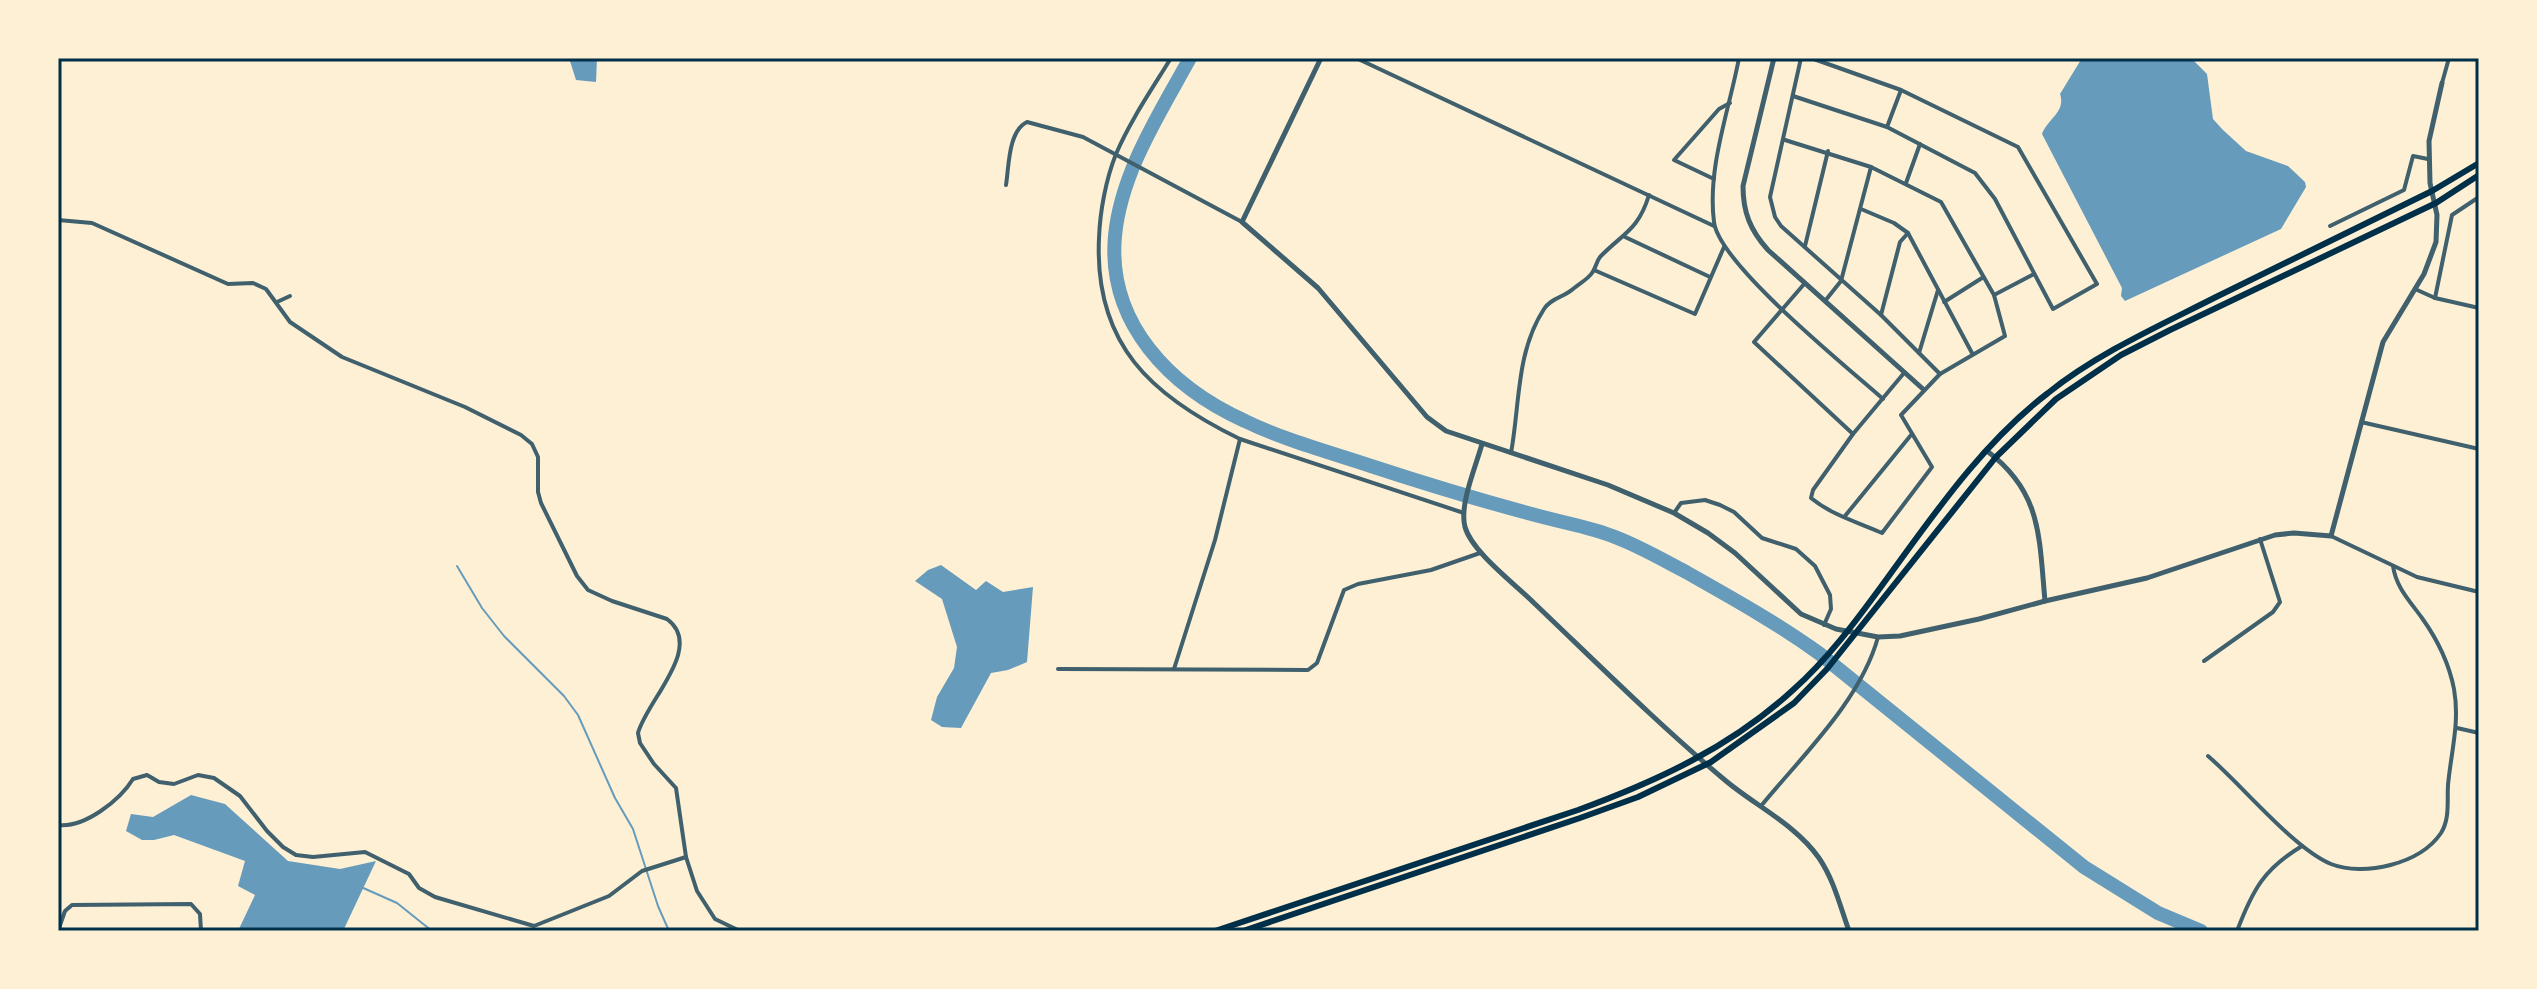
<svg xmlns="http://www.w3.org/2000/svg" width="2537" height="989" font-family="'Work Sans',sans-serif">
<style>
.water{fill:#669bbc}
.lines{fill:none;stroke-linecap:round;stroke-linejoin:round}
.stream{stroke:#669bbc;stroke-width:2}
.river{stroke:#669bbc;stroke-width:14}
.minor{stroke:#3f606c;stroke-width:4}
.tertiary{stroke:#3f606c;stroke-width:5}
.trunk{stroke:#003049;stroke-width:6}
.neatline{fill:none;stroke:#003049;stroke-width:3}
</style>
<rect width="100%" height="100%" fill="#fdf0d5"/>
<!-- water -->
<g class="water">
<path d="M 569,58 L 597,58 L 596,82 L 576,80 Z"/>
<path d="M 2082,58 L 2191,58 L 2207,74 L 2213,119 L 2223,130 L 2246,151 L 2288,166 L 2305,182 L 2306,187 L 2281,229 L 2125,301 L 2121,296 L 2122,288 L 2042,134 C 2048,118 2066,112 2060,94 Z"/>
<path d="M 941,565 L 976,590 L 986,581 L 1003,592 L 1033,587 L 1027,662 L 1008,670 L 991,673 L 961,728 L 942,727 L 931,720 L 937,697 L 954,668 L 957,647 L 942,599 L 915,581 L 928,570 Z"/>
<path d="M 191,795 L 225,804 L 288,861 L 340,869 L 376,861 L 343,931 L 299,931 L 294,928 L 292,931 L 238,931 L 255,895 L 238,886 L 245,861 L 174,835 L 154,840 L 142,840 L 126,831 L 131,814 L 153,817 Z"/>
</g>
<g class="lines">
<!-- stream -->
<g class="stream">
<path d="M 457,566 L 482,608 L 504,636 L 564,696 L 578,715 L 615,798 L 633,829 L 658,906 L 669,931"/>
<path d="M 361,887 L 397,903 L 432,931"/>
</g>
<!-- river -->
<path class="river" d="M 1190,58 C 1160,113 1121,172 1115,236 C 1107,323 1170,387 1245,421 C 1284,440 1329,452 1371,466 C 1426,484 1482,501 1539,516 C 1564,523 1591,527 1615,537 C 1639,546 1663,560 1686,572 C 1732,598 1777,623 1820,654 L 2084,867 L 2158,913 L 2201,931"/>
<!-- minor -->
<g class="minor">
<path d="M 1171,58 C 1152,89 1130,121 1116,154 C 1106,179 1100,211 1099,238 C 1094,344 1151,396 1240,439 L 1464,513"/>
<path d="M 1356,58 L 1714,226"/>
<path d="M 1739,58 C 1729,111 1707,168 1714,222 C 1719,264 1847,367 1883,399"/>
<path d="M 1801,58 L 1770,197 L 1775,217 L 1781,226 L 1881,315 L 1940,374"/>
<path d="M 2442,83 L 2449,58"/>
<path d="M 1793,96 L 1887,127 L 1975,173 L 1995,199 L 2053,309 L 2097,284 L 2018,147 L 1901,90 L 1811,58"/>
<path d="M 1887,127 L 1901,90"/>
<path d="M 1785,140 L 1871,167 L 1941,202 L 1994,295 L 2005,336 L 1940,374 L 1901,415 L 1932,467 L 1882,533 C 1857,522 1832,515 1811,498 L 1813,490 L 1853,434 L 1904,373"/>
<path d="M 1714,179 L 1674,160 L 1719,109 L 1730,103"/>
<path d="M 1906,183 L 1920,144"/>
<path d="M 1006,185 C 1009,167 1008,131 1027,122 L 1083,137 L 1242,222"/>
<path d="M 1861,209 L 1894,223 L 1908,233 L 1972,353"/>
<path d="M 58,220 L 92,223 L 228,284 L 253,283 L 266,289 L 290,322 L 342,357 L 465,407 L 521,435 L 532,444 L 538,457 L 538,492 L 541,503 L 577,576 L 588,590 L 612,601 L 667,619 C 705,647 647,700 638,733 L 640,743 L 654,764 L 676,788 L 686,857 L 697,891 L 715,919 L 740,931"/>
<path d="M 2330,226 L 2404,190 L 2413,156 L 2428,159"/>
<path d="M 1625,237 L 1710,277"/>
<path d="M 1805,246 L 1828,151"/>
<path d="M 1594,270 L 1695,314 L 1724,247"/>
<path d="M 1805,283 L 1754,342 L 1853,434"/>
<path d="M 2415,289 L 2435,298 L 2479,308"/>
<path d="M 1994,295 L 2034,274"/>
<path d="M 2435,298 L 2452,215 L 2479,197"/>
<path d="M 1825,301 L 1841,281 L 1871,167"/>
<path d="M 277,302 L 290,296"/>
<path d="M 1944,302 L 1982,278"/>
<path d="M 1881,315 L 1900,242 L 1908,233"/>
<path d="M 1919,353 L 1938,290"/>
<path d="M 2361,422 L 2479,449"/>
<path d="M 1511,453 C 1520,404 1516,352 1544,309 C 1551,298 1564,297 1573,289 C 1579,284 1588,279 1592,273 C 1596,268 1596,262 1600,257 C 1623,233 1638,231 1649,195"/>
<path d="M 1674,513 L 1681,503 L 1705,500 L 1720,505 L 1734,512 L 1762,538 L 1796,549 L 1815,566 L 1830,595 L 1831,609 L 1824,625"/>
<path d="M 1845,516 L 1911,435"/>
<path d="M 2331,536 L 2417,577 L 2479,592"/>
<path d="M 2204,661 L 2273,612 L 2280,602 L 2260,539"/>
<path d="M 1058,669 L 1308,670 L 1317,663 L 1344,590 L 1358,584 L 1431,570 L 1480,553"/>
<path d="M 1174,669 L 1215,540 L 1240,439"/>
<path d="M 2457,728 L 2479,733"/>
<path d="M 2208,756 C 2242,785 2293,848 2331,864 C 2364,877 2420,864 2441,833 C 2450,819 2447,801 2448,785 C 2451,752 2460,723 2454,689 C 2449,663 2437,639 2422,618 C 2409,600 2396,587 2393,566"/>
<path d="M 1761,806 C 1802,756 1861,700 1878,637"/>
<path d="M 58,825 C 85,828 120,800 133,779 L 147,775 L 159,782 L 174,784 L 198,775 L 214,778 L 240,796 L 267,831 L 283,847 L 296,855 L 313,857 L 365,852 L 409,874 L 419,888 L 435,897 L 534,926 L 609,896 L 642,871 L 686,857"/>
<path d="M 58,931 L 65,911 L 72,905 L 191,904 L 200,914 L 201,931"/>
<path d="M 2237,931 C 2253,889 2264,869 2302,846"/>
</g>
<!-- tertiary -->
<g class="tertiary">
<path d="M 1321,58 L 1242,222 L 1318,288 L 1427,417 L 1446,431 L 1608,485 L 1674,513 L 1708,533 L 1735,553 L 1801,614 L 1836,629 L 1878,637 L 1900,636 L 1979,619 L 2045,601 L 2147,578 L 2275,535 L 2294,533 L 2331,536 L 2383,342 L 2424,274 L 2436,242 L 2437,215 L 2430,183 L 2429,141 L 2442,83"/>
<path d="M 1774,58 L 1743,186 C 1743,212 1750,230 1768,250 L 1923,389"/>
<path d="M 1482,444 C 1476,466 1459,505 1465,527 C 1472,552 1515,584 1534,603 C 1597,663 1659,725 1726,781 C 1756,806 1796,825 1819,858 C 1834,880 1840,906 1849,931"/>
<path d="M 1987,451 C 2042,492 2039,537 2045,601"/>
</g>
<!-- trunk -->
<g class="trunk">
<path d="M 1215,931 L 1578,810 C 1657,781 1731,747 1793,690 C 1827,660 1856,621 1883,584 C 1932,517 1981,444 2048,393 C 2098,353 2159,326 2216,297 C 2288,262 2360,226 2432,191 L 2479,163"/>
<path d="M 1243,931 L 1580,818 L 1638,797 L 1711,762 L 1794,703 L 1827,669 L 1996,457 L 2056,399 L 2121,355 L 2170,330 L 2436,203 L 2479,175"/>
</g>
</g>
<!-- border -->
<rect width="2537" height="989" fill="none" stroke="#fdf0d5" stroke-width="120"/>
<rect x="60" y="60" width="2417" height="869" class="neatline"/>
</svg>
